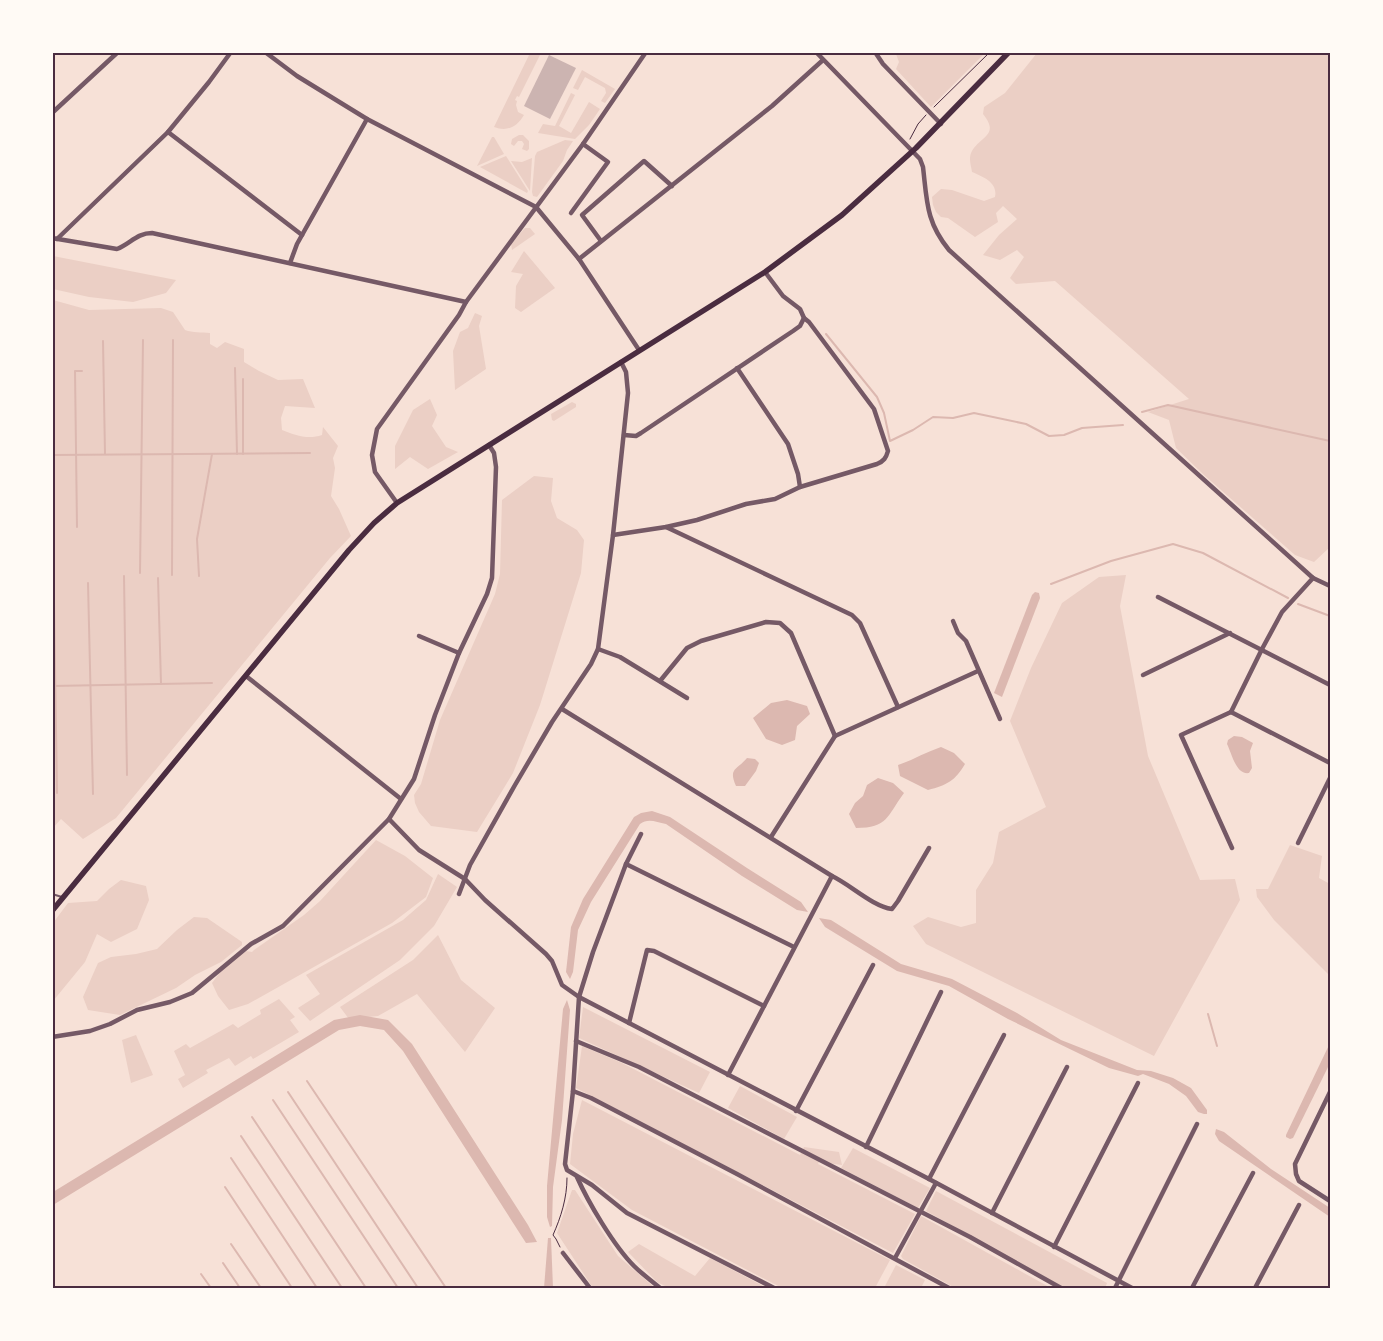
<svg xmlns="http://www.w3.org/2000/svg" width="1383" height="1341" font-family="Mulish,sans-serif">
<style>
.green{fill:#ebcfc5}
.water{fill:#dcb8b0}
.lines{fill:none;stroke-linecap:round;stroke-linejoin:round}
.stream{stroke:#dcb8b0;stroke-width:2}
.building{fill:#ccb4b1}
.path{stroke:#4a2c40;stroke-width:1}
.service{stroke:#755966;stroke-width:2}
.minor{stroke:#755966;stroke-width:4.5}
.secondary{stroke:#4a2c40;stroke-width:5.5}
.neatline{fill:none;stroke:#4a2c40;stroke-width:2}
</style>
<rect width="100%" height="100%" fill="#f7e1d7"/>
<!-- green -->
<g class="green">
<path d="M 897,52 L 985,52 L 985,53 L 931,107 L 896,69 L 899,62 L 896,54 Z"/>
<path d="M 530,53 L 541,53 L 519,97 L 517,96 L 515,100 L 517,101 L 516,105 L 518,112 L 524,115 C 517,127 507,132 494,127 Z"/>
<path d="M 1037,53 L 1330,53 L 1330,547 L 1314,562 L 1295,555 L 1204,475 L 1176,448 L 1169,420 L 1148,412 L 1189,399 L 1055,281 L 1016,284 L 1010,278 L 1024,257 L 1017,250 L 1000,260 L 983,255 L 999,235 L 1017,219 L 1003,206 L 996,213 L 998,222 L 975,237 L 948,218 L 941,217 L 936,212 L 933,205 L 932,197 L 941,189 L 952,190 L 984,201 L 995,197 C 998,183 984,177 972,172 C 971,165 968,158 972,151 C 981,136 1000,135 983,114 L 984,107 L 1005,93 Z"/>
<path d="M 582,70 L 615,89 L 605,103 L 601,101 L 606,93 L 605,88 L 585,77 L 578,90 L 573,88 Z"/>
<path d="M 571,93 L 575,95 L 559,126 L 571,133 L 589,102 L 600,109 L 589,125 L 575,139 L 538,133 L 543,124 L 555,126 Z"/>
<path d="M 519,135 L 523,135 L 529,141 L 529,149 L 527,151 L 522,149 L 524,144 L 522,141 L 518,141 L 514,146 L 511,144 L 512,139 Z"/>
<path d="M 492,137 L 494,137 L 504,154 L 477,166 Z"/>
<path d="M 565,140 L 573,141 L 567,150 L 563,161 L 537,197 L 533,196 L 532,192 L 535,156 L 537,152 Z"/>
<path d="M 506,156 L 528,191 L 527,193 L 480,167 Z"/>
<path d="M 532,158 L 530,191 L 511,161 L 522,162 Z"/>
<path d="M 525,228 L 530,228 L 535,234 L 512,250 L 511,244 Z"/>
<path d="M 524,251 L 555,288 L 521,312 L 515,308 L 516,286 L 523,274 L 511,272 Z"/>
<path d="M 53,256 L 176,280 L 166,293 L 133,302 L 89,297 L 53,289 Z"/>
<path d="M 53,300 L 89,310 L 161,308 L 173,312 L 185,330 C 193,333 201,332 210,333 L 210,344 L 217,348 L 225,342 L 244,349 L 244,362 L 259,371 L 278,380 L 303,379 L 315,408 L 285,406 L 281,418 L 282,430 C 294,435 308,440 322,435 L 323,427 L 338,446 L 333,458 L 335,468 L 331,496 L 339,509 L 351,536 L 330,558 L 116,818 L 83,839 L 61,819 L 53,828 Z"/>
<path d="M 475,313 L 482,316 L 479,326 L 486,369 L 455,390 L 453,351 L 460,332 L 468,328 Z"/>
<path d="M 430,399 L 437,415 L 432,426 L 446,447 L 458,452 L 428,469 L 410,457 L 395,469 L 395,446 L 413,410 Z"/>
<path d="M 572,402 L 576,404 L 576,407 L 554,421 L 552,420 L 551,414 Z"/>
<path d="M 534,476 L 553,478 L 551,501 L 557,518 L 577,530 L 584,540 L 581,573 L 540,705 L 513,773 L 477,832 L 431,826 L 419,812 L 415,803 L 414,795 L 421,784 L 440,720 L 495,594 L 500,574 L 502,500 Z"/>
<path d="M 1126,575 L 1120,606 L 1148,756 L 1200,880 L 1235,879 L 1240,900 L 1154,1056 L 926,944 L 913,926 L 928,917 L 961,927 L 976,923 L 976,890 L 993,863 L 999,832 L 1046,807 L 1010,721 L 1031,668 L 1062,603 L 1099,577 Z"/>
<path d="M 376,840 L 405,856 L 433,878 L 426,897 L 392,923 L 248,1004 L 229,1010 L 218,996 L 212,983 L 224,967 L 246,951 L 252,952 L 254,950 L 304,915 L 320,901 Z"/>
<path d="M 1290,845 L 1322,856 L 1319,878 L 1330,884 L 1330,976 L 1274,920 L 1257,897 L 1256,889 L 1268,889 Z"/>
<path d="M 438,874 L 457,887 L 434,926 L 400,960 L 310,1021 L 298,1008 L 320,994 L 306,975 L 403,920 L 426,900 Z"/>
<path d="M 121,880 L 146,886 L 149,900 L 137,929 L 111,942 L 97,934 L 85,962 L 53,1001 L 53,923 L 68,903 L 97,901 L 109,889 Z"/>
<path d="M 194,917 L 207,918 L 242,942 L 242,945 L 221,962 L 195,975 L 176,988 L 120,1015 L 88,1010 L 83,997 L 98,963 L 111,957 L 136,954 L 157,949 L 177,930 Z"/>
<path d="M 438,935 L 461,980 L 495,1008 L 465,1052 L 417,994 L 378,1016 L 349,1019 L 340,1007 L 413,960 Z"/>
<path d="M 279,999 L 295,1017 L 290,1020 L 299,1032 L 253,1059 L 251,1056 L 235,1066 L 229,1058 L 206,1070 L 208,1073 L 183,1088 L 178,1079 L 185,1075 L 174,1051 L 186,1044 L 190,1048 L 233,1024 L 238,1028 L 261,1014 L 260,1010 Z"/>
<path d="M 583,1007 L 710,1072 L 699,1093 L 579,1038 Z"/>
<path d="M 136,1035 L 153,1075 L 131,1083 L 122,1040 Z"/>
<path d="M 582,1046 L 622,1063 L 800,1155 L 804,1147 L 839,1152 L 842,1165 L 819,1162 L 818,1164 L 915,1214 L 893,1253 L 576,1088 Z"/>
<path d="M 740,1086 L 797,1117 L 784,1139 L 728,1108 Z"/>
<path d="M 582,1100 L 890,1260 L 875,1288 L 782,1288 L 632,1210 L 570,1164 L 573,1134 Z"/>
<path d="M 853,1148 L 930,1188 L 918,1208 L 841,1168 Z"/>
<path d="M 572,1190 L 575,1190 L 618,1256 L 655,1288 L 593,1288 L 557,1233 Z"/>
<path d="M 936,1191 L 1107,1283 L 1105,1288 L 1065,1288 L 926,1211 Z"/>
<path d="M 921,1216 L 1051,1288 L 955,1288 L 903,1259 L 901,1256 Z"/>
<path d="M 639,1244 L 695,1276 L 710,1258 L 767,1288 L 669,1288 L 657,1282 L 628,1252 Z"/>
<path d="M 896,1265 L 925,1280 L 921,1288 L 884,1288 Z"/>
</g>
<!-- water -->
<g class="water">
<path d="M 1035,592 L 1039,593 L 1040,598 L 1002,697 L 994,693 L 1032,595 Z"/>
<path d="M 787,700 L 807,706 L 810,714 L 797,726 L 795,740 L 782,745 L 766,739 L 753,718 L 771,703 Z"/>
<path d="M 1234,736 L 1242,737 L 1253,743 L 1250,751 L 1252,768 L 1249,773 C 1236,775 1232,754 1227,744 L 1228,740 Z"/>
<path d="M 941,747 L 954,753 L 965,764 C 955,781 947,785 928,790 L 900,776 L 898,765 C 913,760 926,752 941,747 Z"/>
<path d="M 747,758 L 755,759 L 759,763 L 756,771 L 745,786 L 736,786 C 728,768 737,770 747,758 Z"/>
<path d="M 878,778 L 893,783 L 904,793 C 887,816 888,828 856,828 L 849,814 L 855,803 L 863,796 L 867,785 Z"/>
<path d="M 652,811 L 670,817 L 747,868 L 801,902 L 808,912 L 797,910 L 742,876 L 666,824 C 656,822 648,818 640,824 L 591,902 L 578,930 L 573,972 L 570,979 L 566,972 L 571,927 L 583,899 L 634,817 L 641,813 Z"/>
<path d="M 819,918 L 831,920 L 901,964 L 952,979 L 1017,1013 L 1061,1040 L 1137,1070 L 1151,1071 L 1173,1078 L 1191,1088 L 1207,1110 L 1207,1114 L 1204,1114 L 1198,1112 L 1186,1096 L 1169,1084 L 1143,1074 L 1138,1076 L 1109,1068 L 1008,1019 L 949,986 L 897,971 L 825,927 Z"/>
<path d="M 567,1000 L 570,1010 L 562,1120 L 553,1187 L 552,1226 L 550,1227 L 547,1217 L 547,1186 L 563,1009 Z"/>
<path d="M 360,1015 L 388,1020 L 412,1044 L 528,1225 L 537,1242 L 526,1243 L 403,1051 L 384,1030 L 360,1026 L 339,1030 L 53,1205 L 53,1192 L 334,1020 Z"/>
<path d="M 1330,1043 L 1330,1063 L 1293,1138 L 1290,1139 L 1286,1137 L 1286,1135 Z"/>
<path d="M 1216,1129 L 1224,1132 L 1271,1169 L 1330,1208 L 1330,1217 L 1219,1141 L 1215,1134 Z"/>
<path d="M 548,1238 L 551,1238 L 553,1288 L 544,1288 Z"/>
</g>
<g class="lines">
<!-- stream -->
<g class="stream">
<path d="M 826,334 L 877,397 L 884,413 L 890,441 L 913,430 L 933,417 L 953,418 L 974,413 L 1026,424 L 1049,436 L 1064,435 L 1082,428 L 1123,425"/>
<path d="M 103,341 L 105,454"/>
<path d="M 235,368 L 237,454"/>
<path d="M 243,379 L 243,454"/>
<path d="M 1142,412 L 1168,405 L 1330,441"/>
<path d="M 52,455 L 310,453"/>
<path d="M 77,527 L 75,371 L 82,371"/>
<path d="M 140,573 L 143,340"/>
<path d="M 172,575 L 173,340"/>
<path d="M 124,576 L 127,775"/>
<path d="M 199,576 L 197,539 L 212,454"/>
<path d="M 158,578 L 161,684"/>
<path d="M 88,583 L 93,794"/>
<path d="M 1051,584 L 1111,561 L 1173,544 L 1203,553 L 1288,598"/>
<path d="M 54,601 L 57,793"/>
<path d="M 1298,604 L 1330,616"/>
<path d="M 52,686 L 212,683"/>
<path d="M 1208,1014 L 1217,1046"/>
<path d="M 307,1081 L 446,1288"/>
<path d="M 288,1092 L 418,1288"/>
<path d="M 273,1100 L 398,1288"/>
<path d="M 252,1117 L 366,1288"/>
<path d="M 241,1136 L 342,1288"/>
<path d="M 231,1158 L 317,1288"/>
<path d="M 225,1187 L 292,1288"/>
<path d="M 231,1244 L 261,1288"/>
<path d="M 223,1263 L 240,1288"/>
<path d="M 201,1274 L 211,1288"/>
<path d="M 180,1288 L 181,1288"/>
</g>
</g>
<!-- building -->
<path class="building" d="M 549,55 L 576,68 L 550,119 L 524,106 Z"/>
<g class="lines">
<!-- path -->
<g class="path">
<path d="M 934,107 L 990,52"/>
<path d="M 910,139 L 918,124 L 926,115"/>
<path d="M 560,1247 L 556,1239 L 553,1235 C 561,1217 567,1198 567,1178"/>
</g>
<!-- service -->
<path class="service" d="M 52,894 L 62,897"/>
<!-- minor -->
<g class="minor">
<path d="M 265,52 L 297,76 L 367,119 L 536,207 L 579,259 L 639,350"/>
<path d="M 816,52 L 920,159 L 923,167 C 927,201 926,222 949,250 L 1313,578 L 1330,586"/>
<path d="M 875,52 L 883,64 L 941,124"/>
<path d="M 52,113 L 118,52"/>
<path d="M 168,132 L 302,235"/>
<path d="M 571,213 L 608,162 L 583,144"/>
<path d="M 52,238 L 117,249 C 130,244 137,233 152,233 L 466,302"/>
<path d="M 57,239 L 168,132 L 209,82 L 231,52"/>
<path d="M 601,241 L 582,215 L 644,161 L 672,186"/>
<path d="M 579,259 L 772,106 L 823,60"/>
<path d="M 290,263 L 297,244 L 367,119"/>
<path d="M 737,368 L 788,444 L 798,474 L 800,487"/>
<path d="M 624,435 L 636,436 L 641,433 L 793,331 L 800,326 L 804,318"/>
<path d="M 397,503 L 375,472 L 372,455 L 377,429 L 459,315 L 466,302 L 583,144 L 646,52"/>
<path d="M 666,527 L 852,615 L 860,623 L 898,707"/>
<path d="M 613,535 L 666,527 L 697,520 L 746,504 L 775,499 L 800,487 L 877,464 C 884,461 886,458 888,451 L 874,409 L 809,322 L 804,318 L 800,309 L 783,296 L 765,272"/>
<path d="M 1158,597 L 1330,685"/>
<path d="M 953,621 L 958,633 L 966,641 L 1000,719"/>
<path d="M 419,636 L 459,653"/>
<path d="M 598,649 L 620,657 L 687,698"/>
<path d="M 1143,675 L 1230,633"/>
<path d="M 246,676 L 401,799"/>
<path d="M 660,681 L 687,648 L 701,641 L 766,622 L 780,623 L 791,633 L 835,736"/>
<path d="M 562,709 L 832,876 C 851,885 872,906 892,909 L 898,901 L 929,848"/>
<path d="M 1231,712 L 1181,735 L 1232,848"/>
<path d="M 1231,712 L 1262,649 L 1282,612 L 1313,578"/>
<path d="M 1231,712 L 1330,763"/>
<path d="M 389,819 L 419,850 L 465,879 L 485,900 L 546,954 L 552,961 L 562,985 L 579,997 L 929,1179 L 1132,1288"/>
<path d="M 641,834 L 626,864 L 593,952 L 579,997 L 573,1091 L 565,1164 L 567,1170 L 592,1185 L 627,1213 L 774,1288"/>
<path d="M 771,837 L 835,736 L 978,671"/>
<path d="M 1298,843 L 1330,778"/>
<path d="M 626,864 L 794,947"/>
<path d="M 459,894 L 470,865 L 515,785 L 552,722 L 591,664 L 598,649 L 613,535 L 628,393 L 626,372 L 621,362"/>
<path d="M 629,1023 L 647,950 L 654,951 L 764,1006"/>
<path d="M 52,1037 L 90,1031 L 110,1024 L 137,1010 L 170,1002 L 192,993 L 251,944 L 283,926 L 389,819 L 414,779 L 435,715 L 459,653 L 487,594 L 492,578 L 496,467 L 494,453 L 489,445"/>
<path d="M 576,1041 L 639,1067 L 970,1237 L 1061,1288"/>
<path d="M 728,1075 L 832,876"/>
<path d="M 573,1091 L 591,1098 L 737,1174 L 949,1288"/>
<path d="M 1330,1092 L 1295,1164 L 1296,1174 L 1299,1181 L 1330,1201"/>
<path d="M 796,1111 L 873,965"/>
<path d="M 866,1147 L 941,992"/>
<path d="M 577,1177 C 588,1202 614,1246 634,1266 C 642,1274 652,1281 660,1288"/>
<path d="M 929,1179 L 1004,1035"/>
<path d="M 992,1213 L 1067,1067"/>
<path d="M 1054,1247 L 1138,1083"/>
<path d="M 563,1253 L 590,1288"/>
<path d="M 895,1258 L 936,1183"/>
<path d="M 1115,1288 L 1197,1124"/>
<path d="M 1192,1288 L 1253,1173"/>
<path d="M 1255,1288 L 1299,1205"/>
</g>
<!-- secondary -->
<path class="secondary" d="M 52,911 L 349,550 L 374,523 L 397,503 L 765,272 L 842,215 L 916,148 L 1009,52"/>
</g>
<!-- border -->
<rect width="1383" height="1341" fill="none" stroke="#fffaf5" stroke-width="108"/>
<rect x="54" y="54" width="1275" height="1233" class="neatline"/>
</svg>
